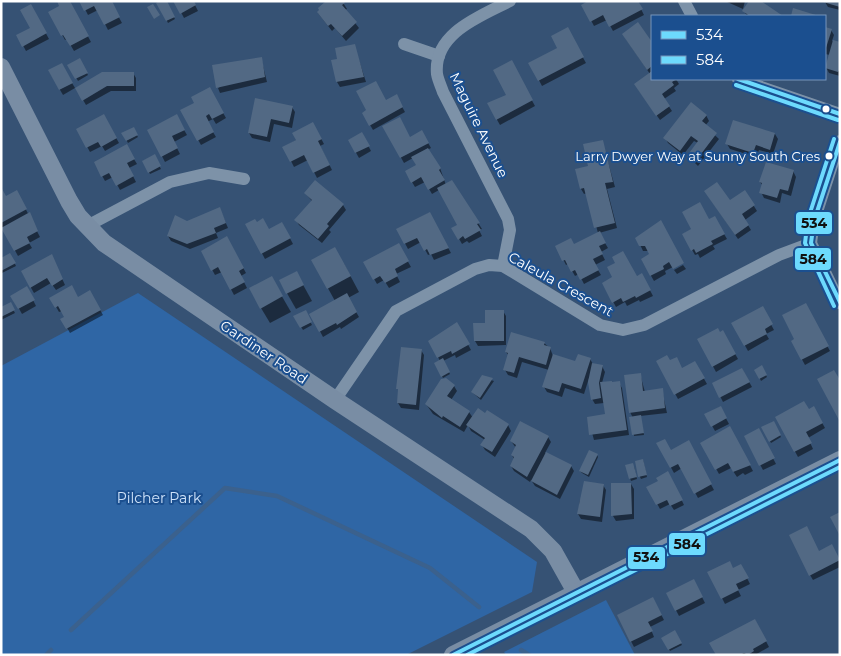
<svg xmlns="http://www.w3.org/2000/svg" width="841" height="656" font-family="Montserrat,sans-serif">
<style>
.green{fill:#2f66a5}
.shadow{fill:#0007}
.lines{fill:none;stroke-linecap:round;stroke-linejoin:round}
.stream{stroke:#3b618d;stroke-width:4.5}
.building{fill:#526984}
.street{stroke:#7d92a8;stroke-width:12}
.secondary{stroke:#798da4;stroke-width:18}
.bus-1-casing{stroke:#1b4f8f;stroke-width:8}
.bus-2-casing{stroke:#1b4f8f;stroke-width:8}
.bus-1{stroke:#6ddafd;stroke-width:4}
.bus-2{stroke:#6ddafd;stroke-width:4}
.bus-dot{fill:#fff;stroke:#1b4f8f;stroke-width:2}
.labels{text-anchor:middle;stroke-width:4;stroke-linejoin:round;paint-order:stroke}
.bus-label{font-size:13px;fill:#fff;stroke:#1b4f8f;text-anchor:end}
.street-label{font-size:14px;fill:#fff;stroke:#1b4f8f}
.park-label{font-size:14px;fill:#cfe3fa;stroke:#1b4f8f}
.line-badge{stroke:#1b4f8f;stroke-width:2}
.pale-badge-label{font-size:14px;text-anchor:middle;font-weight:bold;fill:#111}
</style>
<rect width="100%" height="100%" fill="#365274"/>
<!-- green -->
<g class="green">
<path d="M 138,293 L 537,562 L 532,592 L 406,655 L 1,655 L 1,366 Z"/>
<path d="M 606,600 L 635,655 L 506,655 L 504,652 Z"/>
</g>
<!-- shadow -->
<g class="shadow">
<path d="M 69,1 L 91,42 L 74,51 L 67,39 L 65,40 L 50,12 Z"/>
<path d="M 81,1 L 110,1 L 122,23 L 108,30 L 98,10 L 88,15 Z"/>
<path d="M 165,1 L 175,19 L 168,23 L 158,3 Z"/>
<path d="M 175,1 L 193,1 L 198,11 L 184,18 Z"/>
<path d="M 342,1 L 347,9 L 345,10 L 359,28 L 346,41 L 335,28 L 332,31 L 318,13 Z"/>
<path d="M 637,1 L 644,15 L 613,31 L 607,20 L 594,26 L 583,5 Z"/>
<path d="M 725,1 L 745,1 L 743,9 Z"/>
<path d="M 759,1 L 781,16 L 747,16 L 744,11 Z"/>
<path d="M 840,1 L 840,10 L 828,7 L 825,2 Z"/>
<path d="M 31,6 L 49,39 L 26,51 L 18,36 L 31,29 Z"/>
<path d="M 638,24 L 652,44 L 652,79 L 676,79 L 679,84 L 674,88 L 676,91 L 664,99 L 672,111 L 660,120 L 638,89 L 650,74 L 626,39 Z"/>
<path d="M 825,28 L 831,30 L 834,35 L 832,41 L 840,44 L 840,76 L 829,73 L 826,67 L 830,55 L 825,54 Z"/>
<path d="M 567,29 L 586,63 L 542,86 L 530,63 L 558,48 Z"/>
<path d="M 354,45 L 366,82 L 340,87 L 337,82 Z"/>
<path d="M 261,58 L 267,82 L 220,93 L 218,88 Z"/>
<path d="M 80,60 L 88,75 L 78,81 L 69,65 Z"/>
<path d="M 511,62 L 535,106 L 500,125 L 488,104 L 507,96 Z"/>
<path d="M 61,64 L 75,88 L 63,95 L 49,71 Z"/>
<path d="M 133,73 L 136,78 L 136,91 L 111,91 L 86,105 L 76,88 Z"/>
<path d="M 209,88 L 226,118 L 216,124 L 213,119 L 207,122 L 216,137 L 201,145 L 182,111 L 196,103 Z"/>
<path d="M 396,96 L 405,112 L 373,130 L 363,113 Z"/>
<path d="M 256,99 L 292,107 L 295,112 L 292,128 L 274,124 L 270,142 L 252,138 L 249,133 Z"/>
<path d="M 706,115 L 709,121 L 705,126 L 719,139 L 698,166 L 688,156 L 698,143 L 694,141 L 683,155 L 668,143 L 665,138 Z"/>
<path d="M 104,116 L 119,143 L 105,151 L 102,146 L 90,152 L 78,130 Z"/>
<path d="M 176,116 L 187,135 L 174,142 L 180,154 L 165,162 L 149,131 Z"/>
<path d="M 384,127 L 410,138 L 422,132 L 431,148 L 427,150 L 440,168 L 446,185 L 452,182 L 482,229 L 479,230 L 482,236 L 469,243 L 467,241 L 462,244 L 453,228 L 459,225 L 439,190 L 432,194 L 425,182 L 415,187 L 406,172 L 417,166 L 413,158 L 404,163 Z"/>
<path d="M 133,129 L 138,137 L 128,143 L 123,134 Z"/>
<path d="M 316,129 L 324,144 L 320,146 L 332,170 L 317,178 L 308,160 L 294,167 L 284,147 Z"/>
<path d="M 362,134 L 371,151 L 359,158 L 349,140 Z"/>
<path d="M 775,134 L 778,139 L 773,154 L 759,150 L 756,157 L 730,149 L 727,144 Z"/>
<path d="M 602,141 L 615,187 L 607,189 L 617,228 L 599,233 L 608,248 L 601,252 L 605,260 L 595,265 L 601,275 L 584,284 L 579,274 L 575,276 L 568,264 L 566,265 L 557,247 L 574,246 L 598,233 L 587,193 L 584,194 L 581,189 L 577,169 L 589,167 Z"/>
<path d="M 126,146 L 137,164 L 129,168 L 136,182 L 120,190 L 113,177 L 105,181 L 95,163 Z"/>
<path d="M 154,156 L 161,169 L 150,174 L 143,161 Z"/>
<path d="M 793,171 L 796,177 L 791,196 L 782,193 L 780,203 L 764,198 L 761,192 L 763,186 L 760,182 Z"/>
<path d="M 1,190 L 6,198 L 17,192 L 40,237 L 29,243 L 32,248 L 18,256 L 1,225 Z"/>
<path d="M 745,192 L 757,211 L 745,220 L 751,230 L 738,239 L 709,197 L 730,202 Z"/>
<path d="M 306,194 L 343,205 L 346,210 L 329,230 L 331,232 L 322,243 L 299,225 L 296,220 L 312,201 Z"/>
<path d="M 429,213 L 451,253 L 434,260 L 431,254 L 428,255 L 421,242 L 408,249 L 398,230 Z"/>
<path d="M 222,214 L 228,228 L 216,233 L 218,238 L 190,249 L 171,241 L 168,236 L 187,222 Z"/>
<path d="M 714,217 L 727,239 L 713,246 L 715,249 L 700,258 L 698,254 L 695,255 L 683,234 Z"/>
<path d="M 660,222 L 673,267 L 665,271 L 666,274 L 654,281 L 642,260 L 651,255 L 649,251 L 643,251 L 637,238 Z"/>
<path d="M 282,223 L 293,244 L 265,259 L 247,225 L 268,231 Z"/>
<path d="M 227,238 L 246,273 L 241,276 L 247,288 L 234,295 L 222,272 L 215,275 L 202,251 Z"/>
<path d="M 398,244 L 411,267 L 396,274 L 400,282 L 389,288 L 384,280 L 377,284 L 365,263 Z"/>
<path d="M 10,254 L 16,266 L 2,273 L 1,259 Z"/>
<path d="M 54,261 L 65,285 L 56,290 L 51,283 L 34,293 L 22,272 Z"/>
<path d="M 313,261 L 344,264 L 359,292 L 348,298 L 359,317 L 341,329 L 340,327 L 323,337 L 311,314 L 335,301 Z"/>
<path d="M 683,265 L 686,269 L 677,274 L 674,270 Z"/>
<path d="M 296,272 L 312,301 L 296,309 L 280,281 Z"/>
<path d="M 642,275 L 653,296 L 640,302 L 639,300 L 627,306 L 625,302 L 616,307 L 603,283 Z"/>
<path d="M 27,288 L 36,306 L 22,314 L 12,296 Z"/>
<path d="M 90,292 L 103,315 L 70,333 L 62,319 L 66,317 L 62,311 L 59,312 L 51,298 L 78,298 Z"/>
<path d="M 280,293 L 291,312 L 270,323 L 261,308 Z"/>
<path d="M 10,304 L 15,313 L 1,320 L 1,308 Z"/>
<path d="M 805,304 L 830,351 L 805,365 L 792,341 L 796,339 Z"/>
<path d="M 762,308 L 774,330 L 766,334 L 769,339 L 748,351 L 733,324 Z"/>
<path d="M 503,311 L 506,316 L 506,345 L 478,346 L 475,341 L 486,324 Z"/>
<path d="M 305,312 L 312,325 L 303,330 L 295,317 Z"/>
<path d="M 457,324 L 471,350 L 456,358 L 455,355 L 443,361 L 450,374 L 443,378 L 436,364 L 440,361 L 430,341 Z"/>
<path d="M 723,332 L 738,359 L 716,372 L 699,340 Z"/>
<path d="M 544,343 L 550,348 L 553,356 L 576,363 L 590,359 L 593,364 L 602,366 L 605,372 L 602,383 L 619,383 L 622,388 L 629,435 L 594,440 L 588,418 L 606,415 L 604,403 L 595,404 L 592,399 L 589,378 L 584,394 L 565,388 L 562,397 L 547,392 L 544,387 L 549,370 L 522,362 L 517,378 L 508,375 L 505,370 L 509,356 L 506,352 Z"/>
<path d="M 421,350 L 424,355 L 419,410 L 401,408 L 398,403 L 398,388 Z"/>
<path d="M 657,361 L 682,370 L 695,363 L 707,384 L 678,399 Z"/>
<path d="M 762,367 L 767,377 L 761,381 L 756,370 Z"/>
<path d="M 742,369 L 752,387 L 723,402 L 714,384 Z"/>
<path d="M 640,374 L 645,392 L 662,390 L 667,413 L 640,416 L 644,435 L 634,436 L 633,418 L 630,412 Z"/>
<path d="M 482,377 L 494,381 L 481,400 L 472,392 Z"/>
<path d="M 454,386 L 457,391 L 451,400 L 469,412 L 473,418 L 486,415 L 508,425 L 511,431 L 495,457 L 485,450 L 482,445 L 485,440 L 471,431 L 468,425 L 464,432 L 433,414 L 426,404 Z"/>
<path d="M 720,407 L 729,424 L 715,431 L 706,415 Z"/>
<path d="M 814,408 L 825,428 L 808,438 L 813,449 L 798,457 L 777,418 Z"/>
<path d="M 773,422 L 781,437 L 771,443 L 763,428 Z"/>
<path d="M 730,428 L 753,471 L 745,475 L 743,473 L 737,477 L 731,468 L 719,474 L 702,443 Z"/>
<path d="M 758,430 L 776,464 L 763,470 L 745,437 Z"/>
<path d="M 548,437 L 551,442 L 545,453 L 571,466 L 574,471 L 560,499 L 535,486 L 531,480 L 530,482 L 514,471 L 511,466 L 514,459 L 512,455 L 516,448 L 511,441 Z"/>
<path d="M 688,442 L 714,490 L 698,498 L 682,468 L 674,473 L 658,444 L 671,451 Z"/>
<path d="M 597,455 L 598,457 L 589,477 L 582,473 L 580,471 Z"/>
<path d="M 643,460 L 647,477 L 641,479 L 640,477 Z"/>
<path d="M 634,467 L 637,479 L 631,481 L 630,478 Z"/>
<path d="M 671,478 L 684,505 L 674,510 L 670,504 L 660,509 L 648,487 Z"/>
<path d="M 631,484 L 634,489 L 634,519 L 616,521 L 613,516 Z"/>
<path d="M 603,485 L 606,490 L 602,522 L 581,519 L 578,514 L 580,500 Z"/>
<path d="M 831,546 L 840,562 L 840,567 L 813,580 L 810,575 L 819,552 Z"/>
<path d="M 741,566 L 750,584 L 738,590 L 741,596 L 725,604 L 709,572 L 733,570 Z"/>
<path d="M 696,585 L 705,603 L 679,616 L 667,593 Z"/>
<path d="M 653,599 L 664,620 L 650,627 L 654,637 L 634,647 L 618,616 Z"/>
<path d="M 755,620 L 769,647 L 755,655 L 717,655 Z"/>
<path d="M 675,632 L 682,645 L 670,651 L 663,638 Z"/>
</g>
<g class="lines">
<!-- stream -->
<g class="stream">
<path d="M 71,630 L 225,488 L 277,496 L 430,568 L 479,607"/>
<path d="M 521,650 L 529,655"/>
<path d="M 46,655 L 51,650"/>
</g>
</g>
<!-- building -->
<g class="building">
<path d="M 57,1 L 70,1 L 89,36 L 70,46 L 63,35 L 61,36 L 48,12 L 59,6 Z"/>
<path d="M 79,1 L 112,1 L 120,17 L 104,25 L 94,6 L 84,11 Z"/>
<path d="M 159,1 L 167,1 L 175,17 L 166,21 L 156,3 Z"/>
<path d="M 173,1 L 194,1 L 196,5 L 180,14 Z"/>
<path d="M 326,1 L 343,1 L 345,3 L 342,5 L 357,22 L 342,36 L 331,24 L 328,26 L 317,12 L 319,10 L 318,8 Z"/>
<path d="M 588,1 L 638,1 L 643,9 L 609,27 L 603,15 L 590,22 L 581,5 Z"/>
<path d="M 749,1 L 761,1 L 783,16 L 750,16 L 742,11 Z"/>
<path d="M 823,1 L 840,1 L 840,7 L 823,2 Z"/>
<path d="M 31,4 L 47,33 L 22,47 L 16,35 L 30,28 L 20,10 Z"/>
<path d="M 153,4 L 160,15 L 154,19 L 147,7 Z"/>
<path d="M 793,8 L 819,16 L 791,16 Z"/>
<path d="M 638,22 L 652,42 L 652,66 L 647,70 L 622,34 Z"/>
<path d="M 568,27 L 584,57 L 538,81 L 528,63 L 557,48 L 551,36 Z"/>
<path d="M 825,27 L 832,29 L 825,51 Z"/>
<path d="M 833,40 L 840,42 L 840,69 L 838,72 L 825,68 Z"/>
<path d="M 355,44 L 364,77 L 336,82 L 331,60 L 337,59 L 335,48 Z"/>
<path d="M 262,57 L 265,77 L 216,88 L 212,65 Z"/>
<path d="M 80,58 L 88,73 L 75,79 L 67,65 Z"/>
<path d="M 512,60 L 533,100 L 496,120 L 487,103 L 506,95 L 493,70 Z"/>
<path d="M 62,63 L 73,83 L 59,90 L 48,70 Z"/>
<path d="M 652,71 L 652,79 L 677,79 L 672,82 L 674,85 L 662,94 L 670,106 L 656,116 L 634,84 Z"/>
<path d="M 102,72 L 134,72 L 134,86 L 107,86 L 82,101 L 75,88 Z"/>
<path d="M 376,81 L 386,100 L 397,94 L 403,107 L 369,126 L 362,113 L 366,110 L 356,91 Z"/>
<path d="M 210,87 L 224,113 L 212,119 L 209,114 L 206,116 L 214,132 L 197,141 L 180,110 L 194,103 L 191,97 Z"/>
<path d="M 255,98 L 293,106 L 289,123 L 271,119 L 267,137 L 248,133 Z"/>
<path d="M 691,102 L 707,115 L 702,121 L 717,133 L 695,162 L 687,156 L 698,141 L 691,136 L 680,151 L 663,138 Z"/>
<path d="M 104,114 L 117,138 L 101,147 L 98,142 L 86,148 L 76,129 Z"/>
<path d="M 177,114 L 185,130 L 172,136 L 178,148 L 161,157 L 147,130 Z"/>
<path d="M 400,117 L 410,137 L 422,130 L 429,143 L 400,158 L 382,126 Z"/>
<path d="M 733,120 L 775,133 L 770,150 L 756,145 L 753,153 L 725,144 Z"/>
<path d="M 313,122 L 322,139 L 318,141 L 330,165 L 313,173 L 304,155 L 290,162 L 282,147 L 296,140 L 292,133 Z"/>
<path d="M 134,127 L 138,135 L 126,141 L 121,133 Z"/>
<path d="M 362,132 L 370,146 L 355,153 L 348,140 Z"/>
<path d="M 603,140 L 613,182 L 605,183 L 615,223 L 594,228 L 584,188 L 580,189 L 575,169 L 588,166 L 583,144 Z"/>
<path d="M 127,144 L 135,159 L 127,163 L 134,176 L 116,186 L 109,173 L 101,177 L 94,162 Z"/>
<path d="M 428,148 L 441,168 L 439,170 L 445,180 L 428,190 L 421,177 L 411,183 L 405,171 L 416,165 L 411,157 Z"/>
<path d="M 155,154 L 161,166 L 148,173 L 142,161 Z"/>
<path d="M 766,162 L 794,170 L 788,191 L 780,189 L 777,198 L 759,193 L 762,183 L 759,182 Z"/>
<path d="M 315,180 L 344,204 L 327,224 L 329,226 L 318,239 L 294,220 L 312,200 L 304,193 Z"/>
<path d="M 452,180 L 480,223 L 477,224 L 481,230 L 465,239 L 463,236 L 458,240 L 451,228 L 457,225 L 437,188 Z"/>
<path d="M 717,182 L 730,200 L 745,190 L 755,205 L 742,214 L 749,225 L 735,235 L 704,191 Z"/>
<path d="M 1,187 L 6,196 L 17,190 L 27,209 L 1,223 Z"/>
<path d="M 700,202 L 709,219 L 715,216 L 725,234 L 711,241 L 713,244 L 696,253 L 694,249 L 691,251 L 682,234 L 691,229 L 682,212 Z"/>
<path d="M 220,207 L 226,223 L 214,228 L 216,233 L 187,244 L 167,236 L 175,215 L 187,221 Z"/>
<path d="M 30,212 L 38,231 L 27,237 L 30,243 L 14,251 L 1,228 Z"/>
<path d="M 430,212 L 449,248 L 430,255 L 427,249 L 424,251 L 417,238 L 404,244 L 396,229 Z"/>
<path d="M 263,218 L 269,229 L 282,222 L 291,238 L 261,254 L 245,224 L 255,219 L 257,222 Z"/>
<path d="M 661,220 L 684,263 L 673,269 L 669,262 L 663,266 L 664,269 L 650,276 L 641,259 L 649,254 L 645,246 L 639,246 L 635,238 Z"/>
<path d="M 600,231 L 606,243 L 599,246 L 603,254 L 593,259 L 599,270 L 580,280 L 575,270 L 571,272 L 565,260 L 562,261 L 555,246 L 571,238 L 574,244 Z"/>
<path d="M 227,236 L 244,268 L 239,271 L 245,282 L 230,290 L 218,267 L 211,271 L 201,251 Z"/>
<path d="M 399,243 L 409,261 L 395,269 L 398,276 L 385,283 L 380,276 L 373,280 L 363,262 Z"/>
<path d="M 335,247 L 351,276 L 327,289 L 311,260 Z"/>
<path d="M 623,251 L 637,276 L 642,273 L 651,290 L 636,298 L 635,296 L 623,302 L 621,298 L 612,303 L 602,283 L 612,277 L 607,267 L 615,263 L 612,257 Z"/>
<path d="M 10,253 L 16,263 L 1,271 L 1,258 Z"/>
<path d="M 52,254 L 63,279 L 52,286 L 47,278 L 30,288 L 21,271 Z"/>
<path d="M 297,271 L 304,285 L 286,294 L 279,280 Z"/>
<path d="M 272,276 L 283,296 L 260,309 L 249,288 Z"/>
<path d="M 72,285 L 78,297 L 90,290 L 101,310 L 66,329 L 60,319 L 64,317 L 58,306 L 55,308 L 49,298 Z"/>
<path d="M 27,286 L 35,300 L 18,309 L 10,296 Z"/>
<path d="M 347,293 L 357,312 L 337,325 L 336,323 L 319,332 L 309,314 Z"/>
<path d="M 11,302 L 15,310 L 1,317 L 1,307 Z"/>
<path d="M 806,303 L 829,346 L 801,360 L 791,341 L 794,339 L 782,315 Z"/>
<path d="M 763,306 L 773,324 L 765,329 L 767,334 L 744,346 L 731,323 Z"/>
<path d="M 306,310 L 312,322 L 300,328 L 293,316 Z"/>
<path d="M 485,310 L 504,310 L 504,341 L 474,341 L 473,323 L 485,323 Z"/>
<path d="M 457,322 L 470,344 L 452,354 L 451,351 L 437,358 L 428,341 Z"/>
<path d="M 718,328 L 720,332 L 723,330 L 736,354 L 712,367 L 697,339 Z"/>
<path d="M 511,332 L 545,342 L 544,345 L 551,347 L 546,365 L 519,357 L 514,373 L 503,370 L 508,353 L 505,352 Z"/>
<path d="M 401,347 L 422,349 L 416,405 L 397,403 L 398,389 L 396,389 Z"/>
<path d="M 553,354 L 575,361 L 578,354 L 591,358 L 581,389 L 562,383 L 559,392 L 542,387 Z"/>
<path d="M 667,355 L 670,360 L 677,357 L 682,368 L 695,361 L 705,378 L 674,395 L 656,361 Z"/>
<path d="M 443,358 L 450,372 L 441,377 L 434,363 Z"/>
<path d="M 592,363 L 603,365 L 599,383 L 601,398 L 591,400 L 588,382 Z"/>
<path d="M 762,365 L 767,375 L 759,379 L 754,370 Z"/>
<path d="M 742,368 L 750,382 L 719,398 L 712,383 Z"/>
<path d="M 834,370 L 840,380 L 840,422 L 817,379 Z"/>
<path d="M 641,373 L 643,391 L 663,388 L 665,408 L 629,413 L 624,375 Z"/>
<path d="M 482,375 L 493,378 L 480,398 L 471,392 Z"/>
<path d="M 446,378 L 455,385 L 447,396 L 470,411 L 460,427 L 443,416 L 442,418 L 425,404 L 441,379 Z"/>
<path d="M 612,381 L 612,382 L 620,381 L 627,430 L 589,435 L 587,417 L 605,414 L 600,382 Z"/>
<path d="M 804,401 L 809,409 L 814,406 L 823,423 L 806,432 L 812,443 L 794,452 L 775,417 Z"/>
<path d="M 721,406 L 727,418 L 711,427 L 704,414 Z"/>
<path d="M 478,408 L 485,413 L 487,410 L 509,424 L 492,452 L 480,445 L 485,438 L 466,425 Z"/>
<path d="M 641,415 L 644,433 L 632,435 L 629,417 Z"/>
<path d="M 520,421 L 549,436 L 527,477 L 510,466 L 514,457 L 511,455 L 516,445 L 510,441 Z"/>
<path d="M 774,421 L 781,435 L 769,442 L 761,427 Z"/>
<path d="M 730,426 L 751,465 L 733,472 L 728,463 L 715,470 L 700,443 Z"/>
<path d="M 759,428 L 775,458 L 759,466 L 744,436 Z"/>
<path d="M 665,439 L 671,450 L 689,440 L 712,484 L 694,494 L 678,464 L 670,468 L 656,443 Z"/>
<path d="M 589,450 L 598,454 L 588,475 L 579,471 Z"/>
<path d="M 546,452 L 572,465 L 557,495 L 531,481 Z"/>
<path d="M 643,459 L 647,475 L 638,477 L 635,461 Z"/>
<path d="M 633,463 L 637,477 L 629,479 L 625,465 Z"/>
<path d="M 668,471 L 683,500 L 670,506 L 667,500 L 656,505 L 646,487 L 658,481 L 656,478 Z"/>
<path d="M 584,481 L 604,484 L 600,517 L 577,514 Z"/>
<path d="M 611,483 L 631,483 L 632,514 L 611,516 Z"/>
<path d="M 840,512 L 840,536 L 830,517 Z"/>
<path d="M 807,526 L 819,551 L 832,544 L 840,560 L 809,576 L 789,535 Z"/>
<path d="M 730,561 L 733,568 L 741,564 L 749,578 L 736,584 L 739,590 L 721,599 L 707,572 Z"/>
<path d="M 694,579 L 703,597 L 675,611 L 666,593 Z"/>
<path d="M 653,597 L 662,615 L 648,622 L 653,631 L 630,642 L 617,615 Z"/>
<path d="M 755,619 L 767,641 L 753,649 L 754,651 L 748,655 L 744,653 L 740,655 L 716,655 L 709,643 Z"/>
<path d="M 675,630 L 682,643 L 668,650 L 661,638 Z"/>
</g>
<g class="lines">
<!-- street -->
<g class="street">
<path d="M 684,1 L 692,16"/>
<path d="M 404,44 L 439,56"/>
<path d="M 738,79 L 840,114"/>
<path d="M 840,141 L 814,221 L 811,243 L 840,303"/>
<path d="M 87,226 L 170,182 L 209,173 L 244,179"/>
<path d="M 503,266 L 510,230 L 508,219 L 443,92 C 441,86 438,80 437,74 C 433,33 481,16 510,1"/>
<path d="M 335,400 L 396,311 L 475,269 L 489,265 L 503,266 L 600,325 L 623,330 L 644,325 L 779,255 L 811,243"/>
</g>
<!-- secondary -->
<g class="secondary">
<path d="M 1,67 L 69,201 L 78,216 L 104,243 L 335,400 L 531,529 L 553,551 L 576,592"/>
<path d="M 453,655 L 840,460"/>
</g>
<defs>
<g id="bus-1">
<path d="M 738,79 L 840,114"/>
<path d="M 840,142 L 814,221 L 811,243 L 840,302"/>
<path d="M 453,655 L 840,460"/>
</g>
<g id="bus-2">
<path d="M 736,85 L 838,120"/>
<path d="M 834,139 L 808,219 L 805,243 L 834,306"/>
<path d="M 467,655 L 840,467"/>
</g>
</defs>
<!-- bus-1 casing -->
<use href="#bus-1" class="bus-1-casing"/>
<!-- bus-2 casing -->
<use href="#bus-2" class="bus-2-casing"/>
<!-- bus-1 -->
<use href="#bus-1" class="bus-1"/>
<!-- bus-2 -->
<use href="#bus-2" class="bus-2"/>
</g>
<!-- markers -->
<g class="bus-dot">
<circle cx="826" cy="109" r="4.5"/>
<circle cx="829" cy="156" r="4.5"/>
</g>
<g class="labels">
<!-- bus labels -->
<g class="bus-label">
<text x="820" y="161">Larry Dwyer Way at Sunny South Cres</text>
</g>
<!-- street labels -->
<g class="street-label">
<text transform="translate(479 125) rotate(64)" y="5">Maguire Avenue</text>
<text transform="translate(561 284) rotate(29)" y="5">Caleula Crescent</text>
<text transform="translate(264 352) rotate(34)" y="5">Gardiner Road</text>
</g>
<!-- park labels -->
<g class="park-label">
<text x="159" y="503">Pilcher Park</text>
</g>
</g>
<g class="line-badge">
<rect x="795" y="211" width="38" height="24" rx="5" fill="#6ddafd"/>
<rect x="794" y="247" width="38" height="24" rx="5" fill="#6ddafd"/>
<rect x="668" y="532" width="38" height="24" rx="5" fill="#6ddafd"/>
<rect x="627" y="546" width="39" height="24" rx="5" fill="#6ddafd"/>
</g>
<g class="pale-badge-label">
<text x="814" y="228">534</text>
<text x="813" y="264">584</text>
<text x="687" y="549">584</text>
<text x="646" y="562">534</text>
</g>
<!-- border -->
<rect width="841" height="656" fill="none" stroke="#ffffff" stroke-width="5"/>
<!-- legend -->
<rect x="651" y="15" width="175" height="65" fill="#1b4f8f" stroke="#7695bc"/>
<rect x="661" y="31" width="25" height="8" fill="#6ddafd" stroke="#7695bc"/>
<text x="696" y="40" font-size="15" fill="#ffffff">534</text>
<rect x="661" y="56" width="25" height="8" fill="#6ddafd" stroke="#7695bc"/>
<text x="696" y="65" font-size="15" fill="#ffffff">584</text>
</svg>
